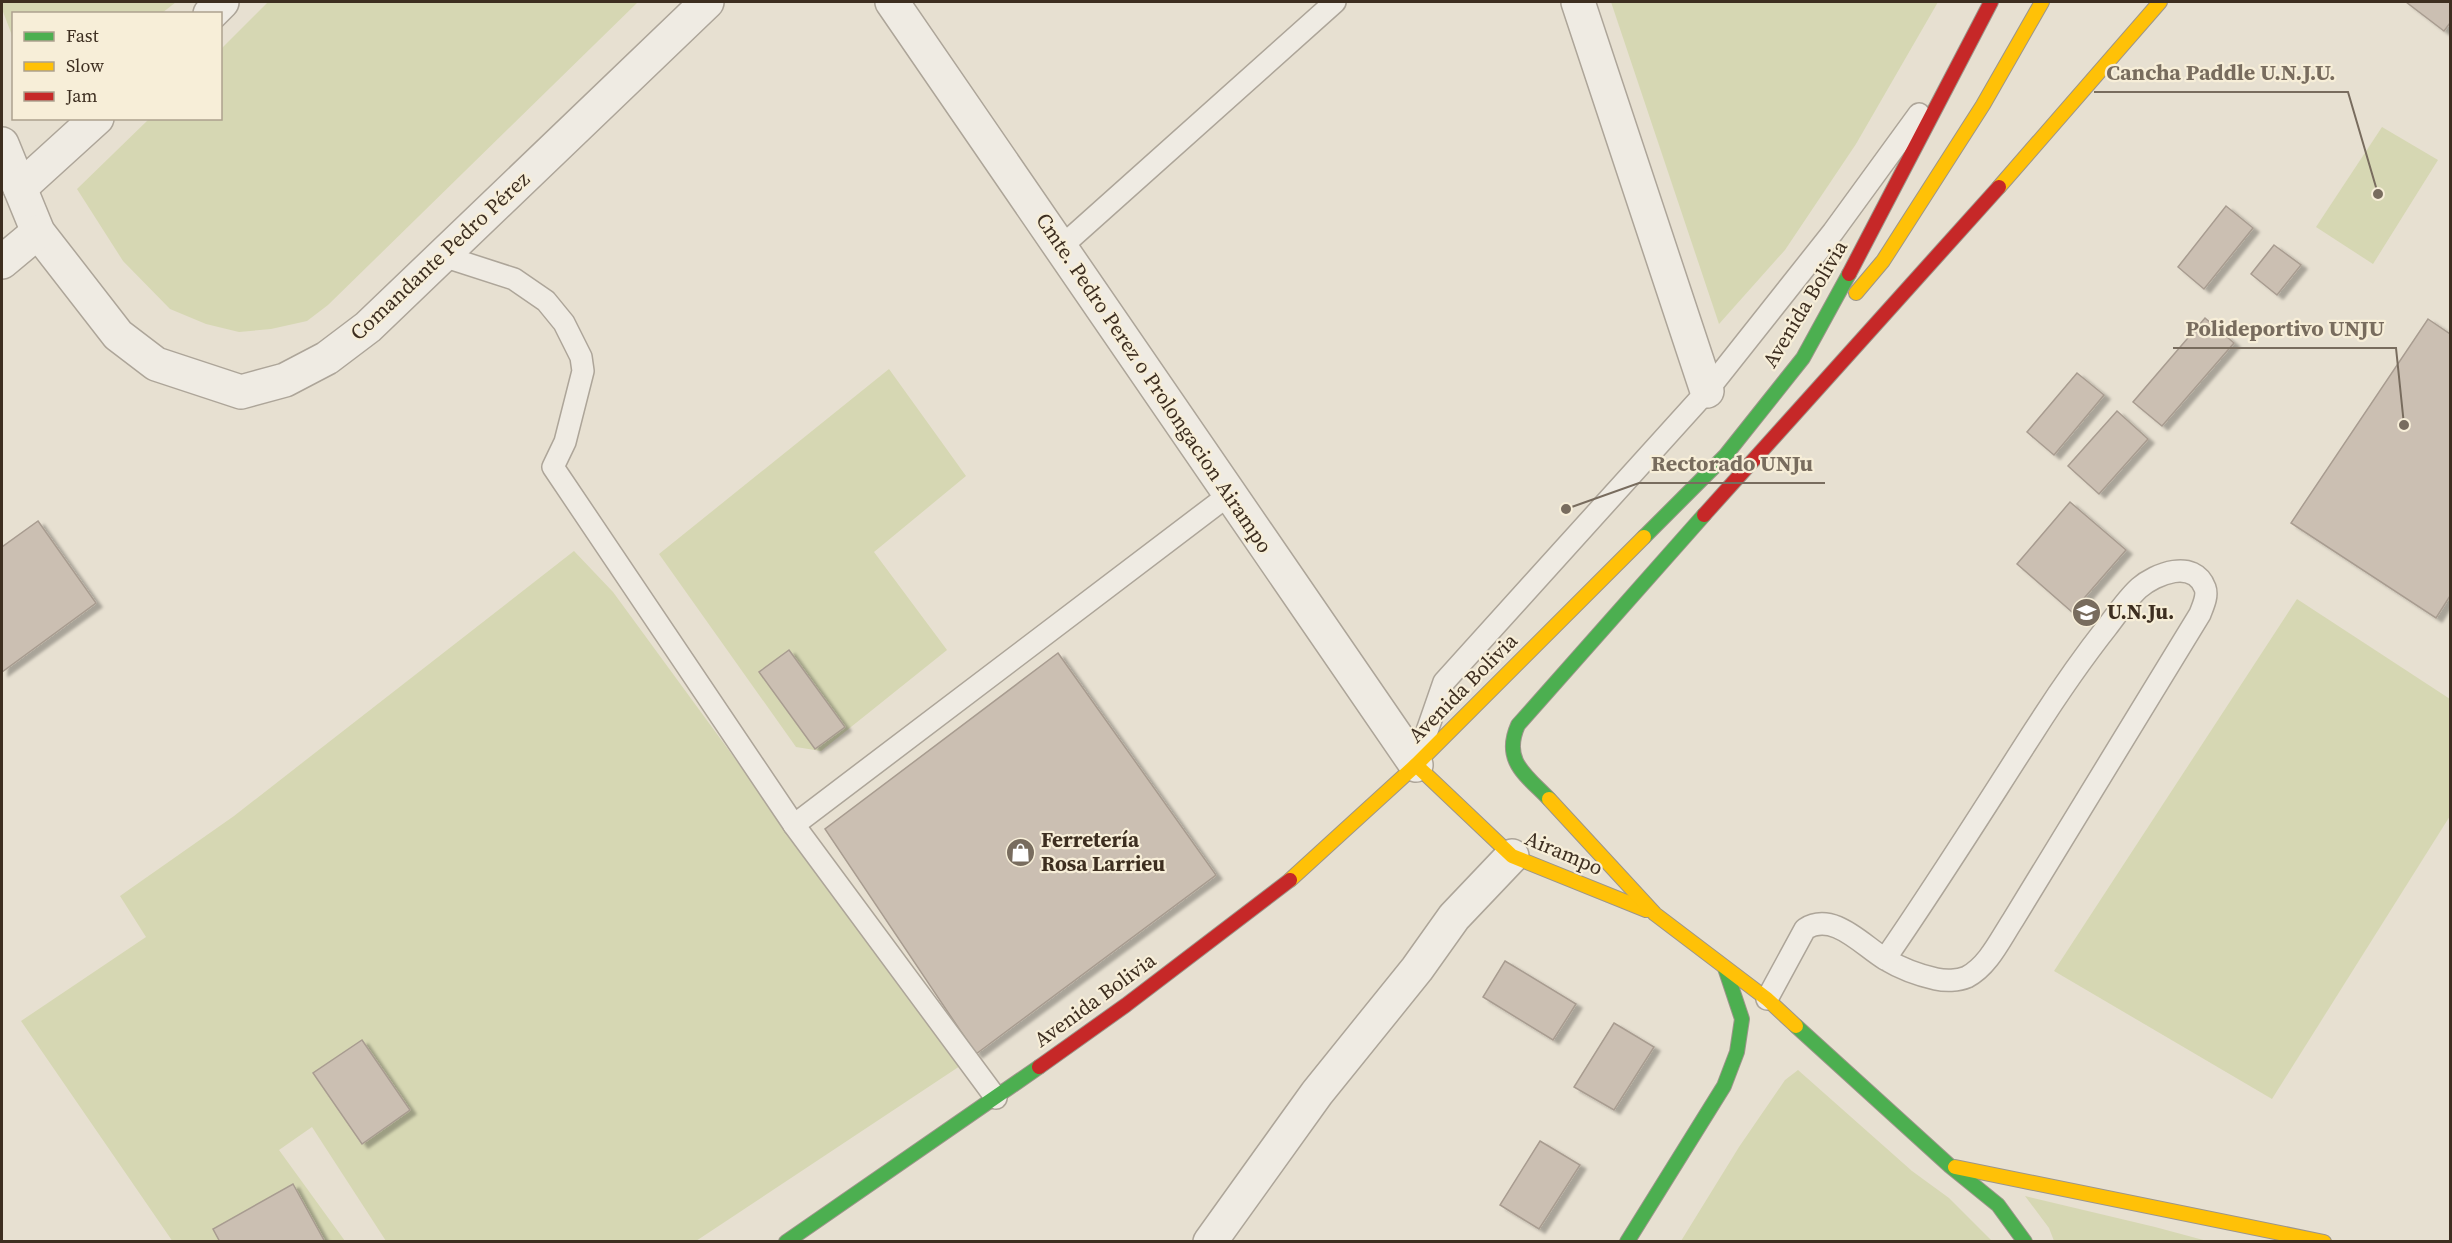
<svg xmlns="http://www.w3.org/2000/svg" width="2452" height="1243" font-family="'Source Serif 4',serif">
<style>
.green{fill:#d6d7b3}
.building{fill:#cbbfb2;stroke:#a89c90;stroke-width:1.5;filter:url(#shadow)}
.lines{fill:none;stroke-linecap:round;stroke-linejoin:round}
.lane-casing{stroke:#ada599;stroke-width:24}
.street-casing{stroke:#ada599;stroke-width:36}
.fast-casing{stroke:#9c958a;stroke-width:16}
.slow-casing{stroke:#9c958a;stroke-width:16}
.jam-casing{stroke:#9c958a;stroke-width:16}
.lane{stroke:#efebe3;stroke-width:21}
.street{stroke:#efebe3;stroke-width:33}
.fast{stroke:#4caf50;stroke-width:14}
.slow{stroke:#ffc107;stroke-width:14}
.jam{stroke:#c62828;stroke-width:14}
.labels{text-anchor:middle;stroke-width:4.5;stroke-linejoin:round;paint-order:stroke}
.street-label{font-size:21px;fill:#3d2e20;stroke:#f7eed8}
.poi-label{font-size:21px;font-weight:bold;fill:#3d2e20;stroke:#f7eed8;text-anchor:start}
.leader{fill:none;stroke:#786c5e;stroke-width:2}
.callout-dot{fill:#786c5e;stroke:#f7eed8;stroke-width:2}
.callout-label{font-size:22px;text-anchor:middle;font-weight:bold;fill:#786c5e;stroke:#f7eed8;stroke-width:4.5;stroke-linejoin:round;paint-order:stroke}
</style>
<defs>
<filter id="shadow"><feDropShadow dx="6" dy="4" stdDeviation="1.5" flood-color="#0004"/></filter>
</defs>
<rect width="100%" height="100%" fill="#e7e0d1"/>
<!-- green -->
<g class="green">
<path d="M 2,2 L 176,2 L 162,13 L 14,14 L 13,38 L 2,9 Z"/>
<path d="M 268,2 L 638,2 L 328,305 L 307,321 L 271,329 L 239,332 L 206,324 L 170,309 L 123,261 L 77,189 L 149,119 L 220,118 L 221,49 Z"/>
<path d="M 1611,2 L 1938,2 L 1856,144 L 1785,250 L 1719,324 Z"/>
<path d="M 2382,127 L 2438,160 L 2373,264 L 2316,227 Z"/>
<path d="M 889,369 L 966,476 L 874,552 L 947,650 L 821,751 L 796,747 L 659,554 Z"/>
<path d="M 574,551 L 613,592 L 960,1066 L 696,1241 L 386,1241 L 312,1127 L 279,1150 L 345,1241 L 173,1242 L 21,1021 L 146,937 L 120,896 L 234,816 Z"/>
<path d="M 2297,599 L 2450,699 L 2450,816 L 2272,1099 L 2054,971 Z"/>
<path d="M 1798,1070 L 1912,1171 L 1949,1198 L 1992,1241 L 1681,1241 L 1739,1147 L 1785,1080 Z"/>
<path d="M 2025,1196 L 2155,1227 L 2207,1241 L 2054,1241 L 2049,1228 Z"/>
</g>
<!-- building -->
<g class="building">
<path d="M 2406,2 L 2450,2 L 2450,23 L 2444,31 Z"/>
<path d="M 2226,206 L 2253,228 L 2204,289 L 2178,267 Z"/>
<path d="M 2274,245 L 2301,265 L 2277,295 L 2251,274 Z"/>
<path d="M 2205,318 L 2234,343 L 2162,426 L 2133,402 Z"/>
<path d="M 2428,319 L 2450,334 L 2450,596 L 2436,618 L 2291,523 Z"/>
<path d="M 2077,373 L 2104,395 L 2054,455 L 2027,432 Z"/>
<path d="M 2117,411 L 2148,439 L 2099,494 L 2068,466 Z"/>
<path d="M 2070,502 L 2126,550 L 2072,612 L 2017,564 Z"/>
<path d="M 38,521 L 96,603 L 2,672 L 2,547 Z"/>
<path d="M 789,650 L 845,727 L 815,749 L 759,672 Z"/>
<path d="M 1058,653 L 1216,875 L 976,1054 L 825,829 Z"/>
<path d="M 1505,961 L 1576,1004 L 1553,1040 L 1483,997 Z"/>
<path d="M 1614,1023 L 1654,1047 L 1614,1110 L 1574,1087 Z"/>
<path d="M 362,1040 L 410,1110 L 362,1144 L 313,1073 Z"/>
<path d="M 1540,1141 L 1580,1165 L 1539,1229 L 1500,1205 Z"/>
<path d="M 293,1184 L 325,1242 L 220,1242 L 213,1229 Z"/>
</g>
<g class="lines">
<defs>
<g id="lane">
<path d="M 1061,247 L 1335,2"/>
<path d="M 443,256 L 514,279 L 546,301 L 564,323 L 581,357 L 583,371 L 565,442 L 553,467 L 794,825 L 996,1098"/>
<path d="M 1418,757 L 1444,682 L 1707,391 L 1833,232 L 1919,114"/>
<path d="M 794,825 L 1230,494"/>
<path d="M 1767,999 L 1805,929 C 1833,911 1862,945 1885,959 C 1900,968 1918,975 1936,979 C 1945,981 1958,981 1967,977 C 1988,966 2000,940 2013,920 L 2200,614 C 2203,606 2208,596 2205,588 C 2194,558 2155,574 2139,588 C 2127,599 2117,614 2107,627 C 2081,660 2057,695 2034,731 C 1985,807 1937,884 1885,959"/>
</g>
<g id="street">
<path d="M 892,2 L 1416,765"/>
<path d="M 1578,2 L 1707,391"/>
<path d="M 210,14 L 222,2"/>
<path d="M 2,144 L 38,232 L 118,335 L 156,364 L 241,392 L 285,380 L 327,358 L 368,327 L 707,2"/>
<path d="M 20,188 L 97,118"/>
<path d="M 2,262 L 38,232"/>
<path d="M 1210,1242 L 1317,1093 L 1417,969 L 1454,917 L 1512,856"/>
</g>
<g id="fast">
<path d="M 1644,537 L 1725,456 L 1803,358 L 1849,274"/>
<path d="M 1549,799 C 1526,775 1502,761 1518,725 L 1704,515"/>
<path d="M 1796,1026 L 1950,1166 L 1998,1205 L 2025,1242"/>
<path d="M 786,1242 L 1039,1067"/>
<path d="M 1627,1242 L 1724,1086 L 1737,1052 L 1742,1019 L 1725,968"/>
</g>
<g id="slow">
<path d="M 1999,187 L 2160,2"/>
<path d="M 1856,293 L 1883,261 L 1983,105 L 2042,2"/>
<path d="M 1416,765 L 1512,856 L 1646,910"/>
<path d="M 1549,799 L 1655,914 L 1767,999 L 1796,1026"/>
<path d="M 1290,880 L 1416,765 L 1644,537"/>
<path d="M 1955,1167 L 2324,1242"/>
</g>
<g id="jam">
<path d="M 1849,274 L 1991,2"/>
<path d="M 1704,515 L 1999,187"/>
<path d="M 1039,1067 L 1126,1005 L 1290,880"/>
</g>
</defs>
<!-- lane casing -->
<use href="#lane" class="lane-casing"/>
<!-- street casing -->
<use href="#street" class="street-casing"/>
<!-- fast casing -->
<use href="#fast" class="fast-casing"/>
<!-- slow casing -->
<use href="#slow" class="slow-casing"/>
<!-- jam casing -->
<use href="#jam" class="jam-casing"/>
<!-- lane -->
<use href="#lane" class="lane"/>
<!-- street -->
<use href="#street" class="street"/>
<!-- fast -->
<use href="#fast" class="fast"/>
<!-- slow -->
<use href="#slow" class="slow"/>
<!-- jam -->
<use href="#jam" class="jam"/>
</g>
<!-- icons -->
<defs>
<symbol id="university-disc" viewBox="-11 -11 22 22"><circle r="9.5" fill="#786c5e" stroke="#f7eed8"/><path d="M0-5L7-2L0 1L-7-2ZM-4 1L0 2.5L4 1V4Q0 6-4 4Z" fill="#fff"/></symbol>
<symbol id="shop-disc" viewBox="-11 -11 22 22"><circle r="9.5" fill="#786c5e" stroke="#f7eed8"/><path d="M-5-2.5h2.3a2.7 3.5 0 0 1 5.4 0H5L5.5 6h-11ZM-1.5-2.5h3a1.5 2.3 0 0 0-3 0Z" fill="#fff"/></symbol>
</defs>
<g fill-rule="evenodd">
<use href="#university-disc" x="2070" y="596" width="33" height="33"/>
<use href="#shop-disc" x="1004" y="836" width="33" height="33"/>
</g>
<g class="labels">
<!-- street labels -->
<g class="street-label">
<text transform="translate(440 256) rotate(-43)" y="7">Comandante Pedro Pérez</text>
<text transform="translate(1805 304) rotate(-59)" y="7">Avenida Bolivia</text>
<text transform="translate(1154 383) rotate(56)" y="7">Cmte. Pedro Perez o Prolongacion Airampo</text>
<text transform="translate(1463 688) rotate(-45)" y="7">Avenida Bolivia</text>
<text transform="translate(1564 853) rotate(23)" y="7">Airampo</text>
<text transform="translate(1095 1000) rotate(-36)" y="7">Avenida Bolivia</text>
</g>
<!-- poi labels -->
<g class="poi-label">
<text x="2107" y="619">U.N.Ju.</text>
<text x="1041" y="847">Ferretería<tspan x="1041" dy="24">Rosa Larrieu</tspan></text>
</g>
</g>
<!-- callouts -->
<path class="leader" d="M2378 194L2348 92H2094M2404 425L2396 348H2173M1566 509L1639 483H1825"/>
<g class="callout-dot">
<circle cx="2378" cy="194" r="6"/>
<circle cx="2404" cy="425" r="6"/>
<circle cx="1566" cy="509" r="6"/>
</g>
<g class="callout-label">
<text x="2221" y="80">Cancha Paddle U.N.J.U.</text>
<text x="2285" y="336">Polideportivo UNJU</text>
<text x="1732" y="471">Rectorado UNJu</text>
</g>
<!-- border -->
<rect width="2452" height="1243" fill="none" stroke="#3d2e20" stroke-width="6"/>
<!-- legend -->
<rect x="12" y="12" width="210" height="108" fill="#f7eed8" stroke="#ada18e" stroke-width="1.5"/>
<rect x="24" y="32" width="30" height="9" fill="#4caf50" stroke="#ada18e" stroke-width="1.5"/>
<text x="66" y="42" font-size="18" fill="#3d2e20">Fast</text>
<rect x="24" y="62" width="30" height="9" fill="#ffc107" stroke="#ada18e" stroke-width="1.5"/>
<text x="66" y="72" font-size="18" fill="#3d2e20">Slow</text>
<rect x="24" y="92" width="30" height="9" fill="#c62828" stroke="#ada18e" stroke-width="1.5"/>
<text x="66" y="102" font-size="18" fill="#3d2e20">Jam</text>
</svg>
